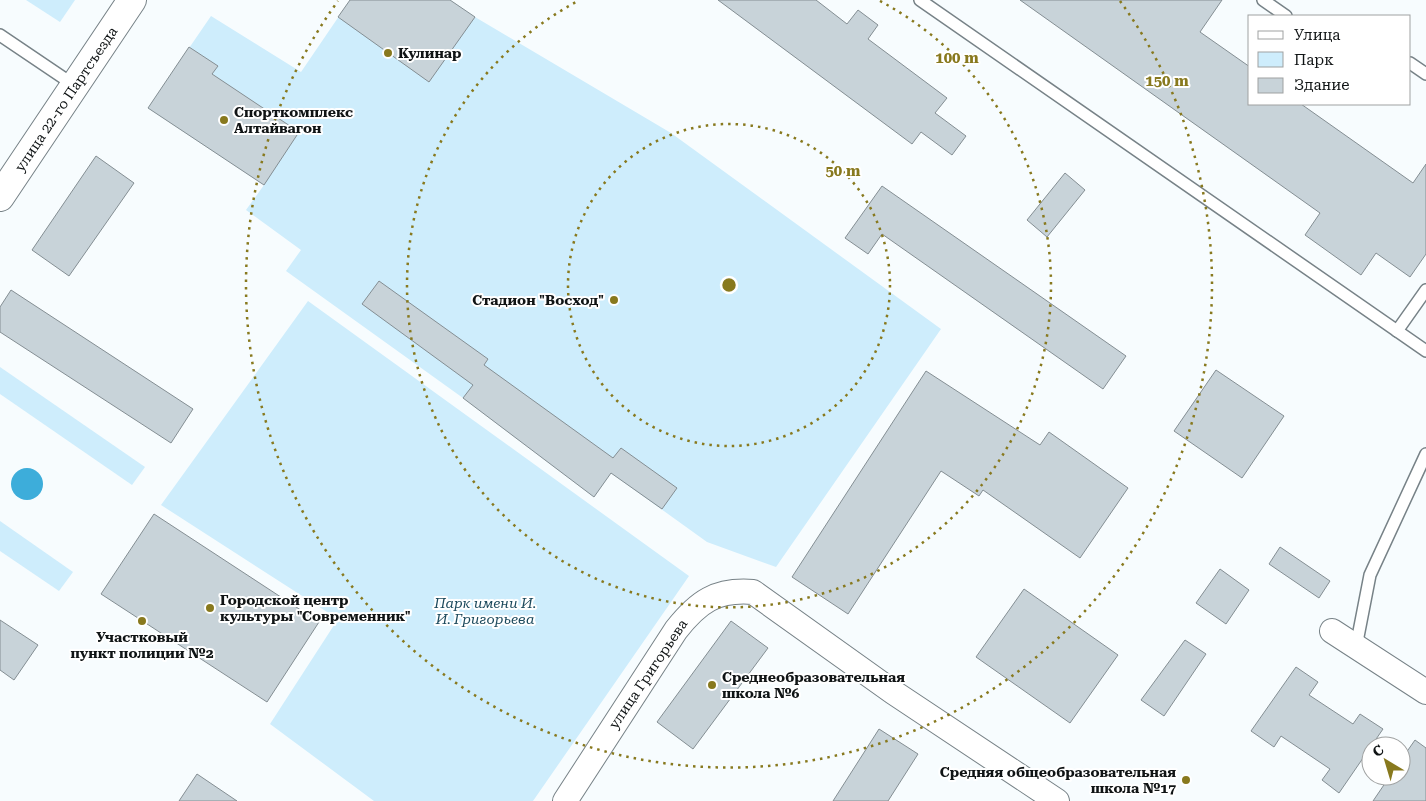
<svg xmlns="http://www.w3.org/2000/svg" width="1426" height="801" font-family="'Roboto Serif',serif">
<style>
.green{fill:#ceedfc}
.water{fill:#3dadda}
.building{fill:#c8d3d9;stroke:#848e93}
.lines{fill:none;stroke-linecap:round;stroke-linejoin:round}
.lane-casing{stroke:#778287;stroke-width:14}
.street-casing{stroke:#778287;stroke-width:26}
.secondary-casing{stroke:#778287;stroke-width:30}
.lane{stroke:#fff;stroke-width:11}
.street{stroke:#fff;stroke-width:24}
.secondary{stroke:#fff;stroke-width:28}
.ring{fill:none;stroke:#88791e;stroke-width:2.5;stroke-dasharray:2.5 5}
.poi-dot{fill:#88791e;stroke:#fff;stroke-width:2}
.labels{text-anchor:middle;stroke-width:4;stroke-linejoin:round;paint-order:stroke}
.poi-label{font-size:14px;font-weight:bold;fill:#101415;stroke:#fff;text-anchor:start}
.street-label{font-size:14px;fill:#101415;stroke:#fff}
.park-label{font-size:14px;font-style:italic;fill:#1b495c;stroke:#fff}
.centre{fill:#88791e;stroke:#fff;stroke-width:2.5}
.ring-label{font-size:15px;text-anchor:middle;font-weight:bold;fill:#88791e;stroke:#fff;stroke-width:4;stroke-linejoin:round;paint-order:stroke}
</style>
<rect width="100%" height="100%" fill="#f7fcfe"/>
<!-- green -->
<g class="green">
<path d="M 26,0 L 75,0 L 60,22 Z"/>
<path d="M 350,0 L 450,0 L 475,17 L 671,133 L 941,329 L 776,567 L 707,542 L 611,473 L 594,497 L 463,398 L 286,271 L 301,250 L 246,210 L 264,185 L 148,108 L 211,16 L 301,72 Z"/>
<path d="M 308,301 L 689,576 L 533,801 L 374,801 L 270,724 L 338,619 L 161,505 Z"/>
<path d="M 0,367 L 145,467 L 132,485 L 0,394 Z"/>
<path d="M 0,521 L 73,572 L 59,591 L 0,551 Z"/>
</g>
<!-- water -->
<circle class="water" cx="27" cy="484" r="16"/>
<!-- building -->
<g class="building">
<path d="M 350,0 L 450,0 L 475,17 L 429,82 L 338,17 Z"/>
<path d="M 718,0 L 816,0 L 847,24 L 858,10 L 878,25 L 868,39 L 947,98 L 935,113 L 966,136 L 952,155 L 921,132 L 912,144 Z"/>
<path d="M 1020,0 L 1222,0 L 1200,32 L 1250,67 L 1250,104 L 1301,104 L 1413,183 L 1426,164 L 1426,254 L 1410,277 L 1376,253 L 1361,275 L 1305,235 L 1320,213 Z"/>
<path d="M 189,47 L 218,66 L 212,74 L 299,132 L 264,185 L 148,108 Z"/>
<path d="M 96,156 L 134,183 L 69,276 L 32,250 Z"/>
<path d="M 1065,173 L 1085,190 L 1047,237 L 1027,220 Z"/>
<path d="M 882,186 L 1126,356 L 1103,389 L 882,234 L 868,254 L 845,238 Z"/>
<path d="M 379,281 L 488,359 L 484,365 L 613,458 L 621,448 L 677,488 L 662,509 L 611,473 L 594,497 L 463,398 L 473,385 L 362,304 Z"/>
<path d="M 11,290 L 193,409 L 171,443 L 0,332 L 0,307 Z"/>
<path d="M 1216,370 L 1284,416 L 1242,478 L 1174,431 Z"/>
<path d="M 926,371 L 1040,445 L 1049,432 L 1128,488 L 1080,558 L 983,490 L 979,496 L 941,471 L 848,614 L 792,577 Z"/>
<path d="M 154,514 L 319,622 L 267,702 L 101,594 Z"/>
<path d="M 1280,547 L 1330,581 L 1319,598 L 1269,564 Z"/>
<path d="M 1220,569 L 1249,590 L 1226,624 L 1196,603 Z"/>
<path d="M 1024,589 L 1118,655 L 1070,723 L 976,657 Z"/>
<path d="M 0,620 L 38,645 L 14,680 L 0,670 Z"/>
<path d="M 731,621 L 768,648 L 693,749 L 657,722 Z"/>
<path d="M 1185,640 L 1206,654 L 1164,716 L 1141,700 Z"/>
<path d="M 1296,667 L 1318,682 L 1309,695 L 1353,724 L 1360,714 L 1383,729 L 1339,793 L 1322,780 L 1330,769 L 1281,736 L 1274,747 L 1251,731 Z"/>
<path d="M 879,729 L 918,754 L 888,801 L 833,801 Z"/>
<path d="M 1415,740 L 1426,748 L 1426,801 L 1373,801 L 1390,776 L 1401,776 L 1401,760 Z"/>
<path d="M 197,774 L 237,801 L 179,801 Z"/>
</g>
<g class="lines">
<defs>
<g id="lane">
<path d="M 920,0 L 1426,351"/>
<path d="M 1263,0 L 1286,16"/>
<path d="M 0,35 L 74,85"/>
<path d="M 1410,63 L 1426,74"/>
<path d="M 1397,331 L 1426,290"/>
<path d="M 1356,647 L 1370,575 L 1426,454"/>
</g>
<g id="street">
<path d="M 1332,631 L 1426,692"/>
<path d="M 565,801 L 676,630 C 698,602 716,589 753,592 L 893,692 L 1057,801"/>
</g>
<path id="secondary" d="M 0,197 L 132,0"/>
</defs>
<!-- lane casing -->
<use href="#lane" class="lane-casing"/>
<!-- street casing -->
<use href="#street" class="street-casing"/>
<!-- secondary casing -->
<use href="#secondary" class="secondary-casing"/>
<!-- lane -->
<use href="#lane" class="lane"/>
<!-- street -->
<use href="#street" class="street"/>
<!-- secondary -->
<use href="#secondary" class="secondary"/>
</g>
<!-- distance rings -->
<g class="ring">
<circle cx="729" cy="285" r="161"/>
<path d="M880 1A322 322 0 1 1 578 1"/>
<path d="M1120 1A483 483 0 1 1 338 1"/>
</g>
<!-- markers -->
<g class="poi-dot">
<circle cx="388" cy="53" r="5"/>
<circle cx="224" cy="120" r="5"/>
<circle cx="614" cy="300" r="5"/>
<circle cx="210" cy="608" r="5"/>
<circle cx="142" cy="621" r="5"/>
<circle cx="712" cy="685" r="5"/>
<circle cx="1186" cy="780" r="5"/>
</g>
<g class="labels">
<!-- poi labels -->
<g class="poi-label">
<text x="398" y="58">Кулинар</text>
<text x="234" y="117">Спорткомплекс<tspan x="234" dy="16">Алтайвагон</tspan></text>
<text x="604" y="305" text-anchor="end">Стадион "Восход"</text>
<text x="220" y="605">Городской центр<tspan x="220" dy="16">культуры "Современник"</tspan></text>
<text x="142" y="642" text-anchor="middle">Участковый<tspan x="142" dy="16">пункт полиции №2</tspan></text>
<text x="722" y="682">Среднеобразовательная<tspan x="722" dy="16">школа №6</tspan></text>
<text x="1176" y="777" text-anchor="end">Средняя общеобразовательная<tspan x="1176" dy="16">школа №17</tspan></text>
</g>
<!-- street labels -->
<g class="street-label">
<text transform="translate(66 99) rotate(-56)" y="5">улица 22-го Партсъезда</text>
<text transform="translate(648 674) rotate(-56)" y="5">улица Григорьева</text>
</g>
<!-- park labels -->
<g class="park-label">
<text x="485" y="608">Парк имени И.<tspan x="485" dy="16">И. Григорьева</tspan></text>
</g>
</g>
<circle cx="729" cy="285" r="8" class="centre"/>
<g class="ring-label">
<text x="957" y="63">100 m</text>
<text x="1167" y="86">150 m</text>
<text x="843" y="176">50 m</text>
</g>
<!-- legend -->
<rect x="1248" y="15" width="162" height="90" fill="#ffffff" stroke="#9fa1a1"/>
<rect x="1258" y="31" width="25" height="8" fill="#ffffff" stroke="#9fa1a1"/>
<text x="1294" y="40" font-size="15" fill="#101415">Улица</text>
<rect x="1258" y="52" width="25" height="15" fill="#ceedfc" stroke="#9fa1a1"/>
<text x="1294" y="65" font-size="15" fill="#101415">Парк</text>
<rect x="1258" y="78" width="25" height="15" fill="#c8d3d9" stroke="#9fa1a1"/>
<text x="1294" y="90" font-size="15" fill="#101415">Здание</text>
<!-- north arrow -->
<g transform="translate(1386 761) rotate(322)"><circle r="24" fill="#ffffff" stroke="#9fa1a1"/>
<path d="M0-4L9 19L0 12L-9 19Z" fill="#88791e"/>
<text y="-8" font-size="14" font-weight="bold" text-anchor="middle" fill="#101415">С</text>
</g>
</svg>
